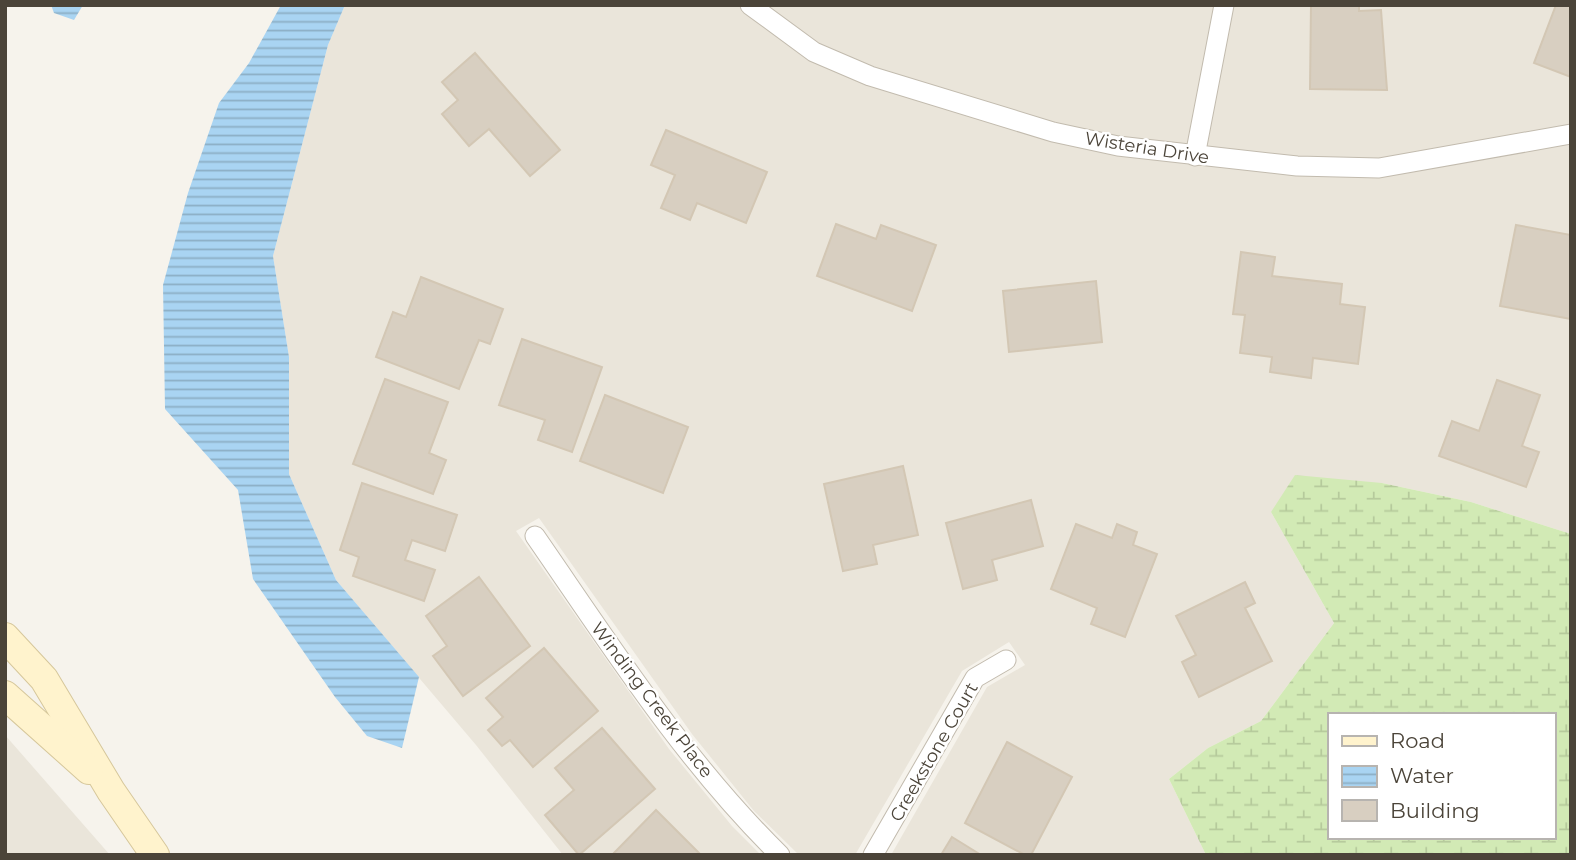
<svg xmlns="http://www.w3.org/2000/svg" width="1576" height="860" font-family="Montserrat,sans-serif">
<style>
.residential{fill:#eae5da}
.wetland{fill:url(#wetland-marsh);fill-rule:evenodd}
.water{fill:url(#water-rules)}
.building{fill:#d8cfc1;stroke:#d3c7b4;stroke-width:2}
.lines{fill:none;stroke-linecap:round;stroke-linejoin:round}
.street-casing{stroke:#c2bbae;stroke-width:21}
.secondary-casing{stroke:#d6c79b;stroke-width:30}
.street{stroke:#fff;stroke-width:19}
.secondary{stroke:#fff3cd;stroke-width:28}
.labels{text-anchor:middle;stroke-width:5;stroke-linejoin:round;paint-order:stroke}
.street-label{font-size:18px;fill:#4b4439;stroke:#fff}
</style>
<defs>
<pattern id="wetland-marsh" width="20" height="14" patternUnits="userSpaceOnUse" patternTransform="scale(1.75)"><rect width="20" height="14" fill="#d2eab5"/><path d="M1 5h8M5 5V1M11 12h8M15 12V8" fill="none" stroke="#b6ca9c"/></pattern>
<pattern id="water-rules" width="6" height="5" patternUnits="userSpaceOnUse" patternTransform="scale(1.75)"><rect width="6" height="5" fill="#a9d4f2"/><path d="M0 2.5h6" fill="none" stroke="#8caec5"/></pattern>
</defs>
<rect width="100%" height="100%" fill="#f6f3ec"/>
<!-- residential -->
<g class="residential">
<path d="M 345,5 L 1571,5 L 1571,534 L 1471,502 L 1382,483 L 1271,512 L 1334,623 L 1261,721 L 1208,748 L 1169,779 L 1206,855 L 891,855 L 987,687 L 1025,665 L 1009,642 L 962,671 L 855,855 L 799,855 L 754,811 L 692,734 L 539,518 L 516,531 L 669,749 L 732,826 L 761,855 L 563,855 L 476,745 L 336,580 L 289,474 L 289,357 L 273,256 L 328,45 Z"/>
<path d="M 5,735 L 110,855 L 5,855 Z"/>
</g>
<!-- wetland -->
<path class="wetland" d="M 1295,475 L 1382,483 L 1471,502 L 1571,534 L 1571,855 L 1206,855 L 1169,779 L 1208,748 L 1261,721 L 1334,623 L 1271,512 ZM 1329,715 L 1553,715 L 1553,837 L 1329,837 Z"/>
<!-- water -->
<g class="water">
<path d="M 51,5 L 83,5 L 74,20 L 54,13 Z"/>
<path d="M 281,5 L 345,5 L 328,45 L 273,256 L 289,357 L 289,474 L 336,580 L 419,677 L 402,748 L 367,736 L 335,697 L 253,579 L 238,490 L 165,409 L 163,285 L 188,193 L 219,103 L 249,63 Z"/>
</g>
<!-- building -->
<g class="building">
<path d="M 1311,5 L 1359,5 L 1359,11 L 1381,10 L 1387,90 L 1310,89 Z"/>
<path d="M 1556,5 L 1571,5 L 1571,77 L 1534,63 Z"/>
<path d="M 475,53 L 560,150 L 530,176 L 489,129 L 469,146 L 442,114 L 458,100 L 442,82 Z"/>
<path d="M 666,130 L 767,172 L 746,223 L 697,203 L 690,220 L 661,208 L 675,175 L 651,165 Z"/>
<path d="M 836,224 L 876,239 L 881,225 L 936,245 L 912,311 L 817,276 Z"/>
<path d="M 1516,225 L 1571,235 L 1571,319 L 1500,306 Z"/>
<path d="M 1241,252 L 1275,257 L 1272,276 L 1342,284 L 1340,304 L 1365,307 L 1358,364 L 1313,358 L 1311,378 L 1270,372 L 1272,357 L 1240,353 L 1245,315 L 1233,314 Z"/>
<path d="M 421,277 L 503,309 L 490,344 L 479,340 L 459,389 L 376,357 L 393,312 L 406,317 Z"/>
<path d="M 1096,281 L 1102,342 L 1009,352 L 1003,291 Z"/>
<path d="M 522,339 L 602,367 L 572,452 L 538,440 L 545,420 L 499,405 Z"/>
<path d="M 385,379 L 448,402 L 429,453 L 446,460 L 433,494 L 353,464 Z"/>
<path d="M 1497,380 L 1540,395 L 1522,446 L 1539,452 L 1526,487 L 1439,456 L 1452,421 L 1479,431 Z"/>
<path d="M 605,395 L 688,427 L 663,493 L 580,461 Z"/>
<path d="M 903,466 L 918,535 L 873,545 L 877,564 L 843,571 L 824,484 Z"/>
<path d="M 362,483 L 457,515 L 445,551 L 412,540 L 405,560 L 435,570 L 424,601 L 353,576 L 359,557 L 340,550 Z"/>
<path d="M 1031,500 L 1043,546 L 992,560 L 997,580 L 963,589 L 946,523 Z"/>
<path d="M 1076,524 L 1112,538 L 1117,524 L 1137,532 L 1133,545 L 1157,554 L 1125,637 L 1091,624 L 1097,608 L 1051,589 Z"/>
<path d="M 479,577 L 530,646 L 463,696 L 433,656 L 447,646 L 426,616 Z"/>
<path d="M 1245,582 L 1255,603 L 1245,608 L 1272,661 L 1199,697 L 1182,662 L 1196,655 L 1176,616 Z"/>
<path d="M 544,648 L 598,711 L 533,767 L 510,740 L 502,746 L 488,730 L 503,717 L 486,698 Z"/>
<path d="M 602,728 L 655,789 L 579,855 L 545,815 L 574,790 L 555,768 Z"/>
<path d="M 1007,742 L 1072,777 L 1031,855 L 1025,855 L 965,823 Z"/>
<path d="M 656,810 L 701,855 L 612,855 Z"/>
<path d="M 952,837 L 981,855 L 941,855 Z"/>
</g>
<g class="lines">
<defs>
<g id="street">
<path d="M 750,5 L 814,52 L 870,76 L 1053,132 L 1118,146 L 1297,166 L 1379,168 L 1571,134"/>
<path d="M 1195,156 L 1224,5"/>
<path d="M 535,536 C 611,646 684,761 780,855"/>
<path d="M 873,855 L 975,678 L 1006,660"/>
</g>
<g id="secondary">
<path d="M 5,637 L 44,679 L 111,791 L 155,855"/>
<path d="M 5,695 L 89,770"/>
</g>
</defs>
<!-- street casing -->
<use href="#street" class="street-casing"/>
<!-- secondary casing -->
<use href="#secondary" class="secondary-casing"/>
<!-- street -->
<use href="#street" class="street"/>
<!-- secondary -->
<use href="#secondary" class="secondary"/>
</g>
<g class="labels">
<!-- street labels -->
<g class="street-label">
<text transform="translate(1147 148) rotate(9)" y="6">Wisteria Drive</text>
<text transform="translate(652 700) rotate(53)" y="6">Winding Creek Place</text>
<text transform="translate(934 752) rotate(-60)" y="6">Creekstone Court</text>
</g>
</g>
<!-- border -->
<rect width="1576" height="860" fill="none" stroke="#4b4439" stroke-width="14"/>
<!-- legend -->
<rect x="1328" y="713" width="228" height="126" fill="#ffffff" stroke="#b7b4b0" stroke-width="2"/>
<rect x="1342" y="736" width="35" height="10" fill="#fff3cd" stroke="#b7b4b0" stroke-width="2"/>
<text x="1390" y="748" font-size="21" fill="#4b4439">Road</text>
<rect x="1342" y="766" width="35" height="21" fill="url(#water-rules)" stroke="#b7b4b0" stroke-width="2"/>
<text x="1390" y="783" font-size="21" fill="#4b4439">Water</text>
<rect x="1342" y="800" width="35" height="21" fill="#d8cfc1" stroke="#b7b4b0" stroke-width="2"/>
<text x="1390" y="818" font-size="21" fill="#4b4439">Building</text>
</svg>
